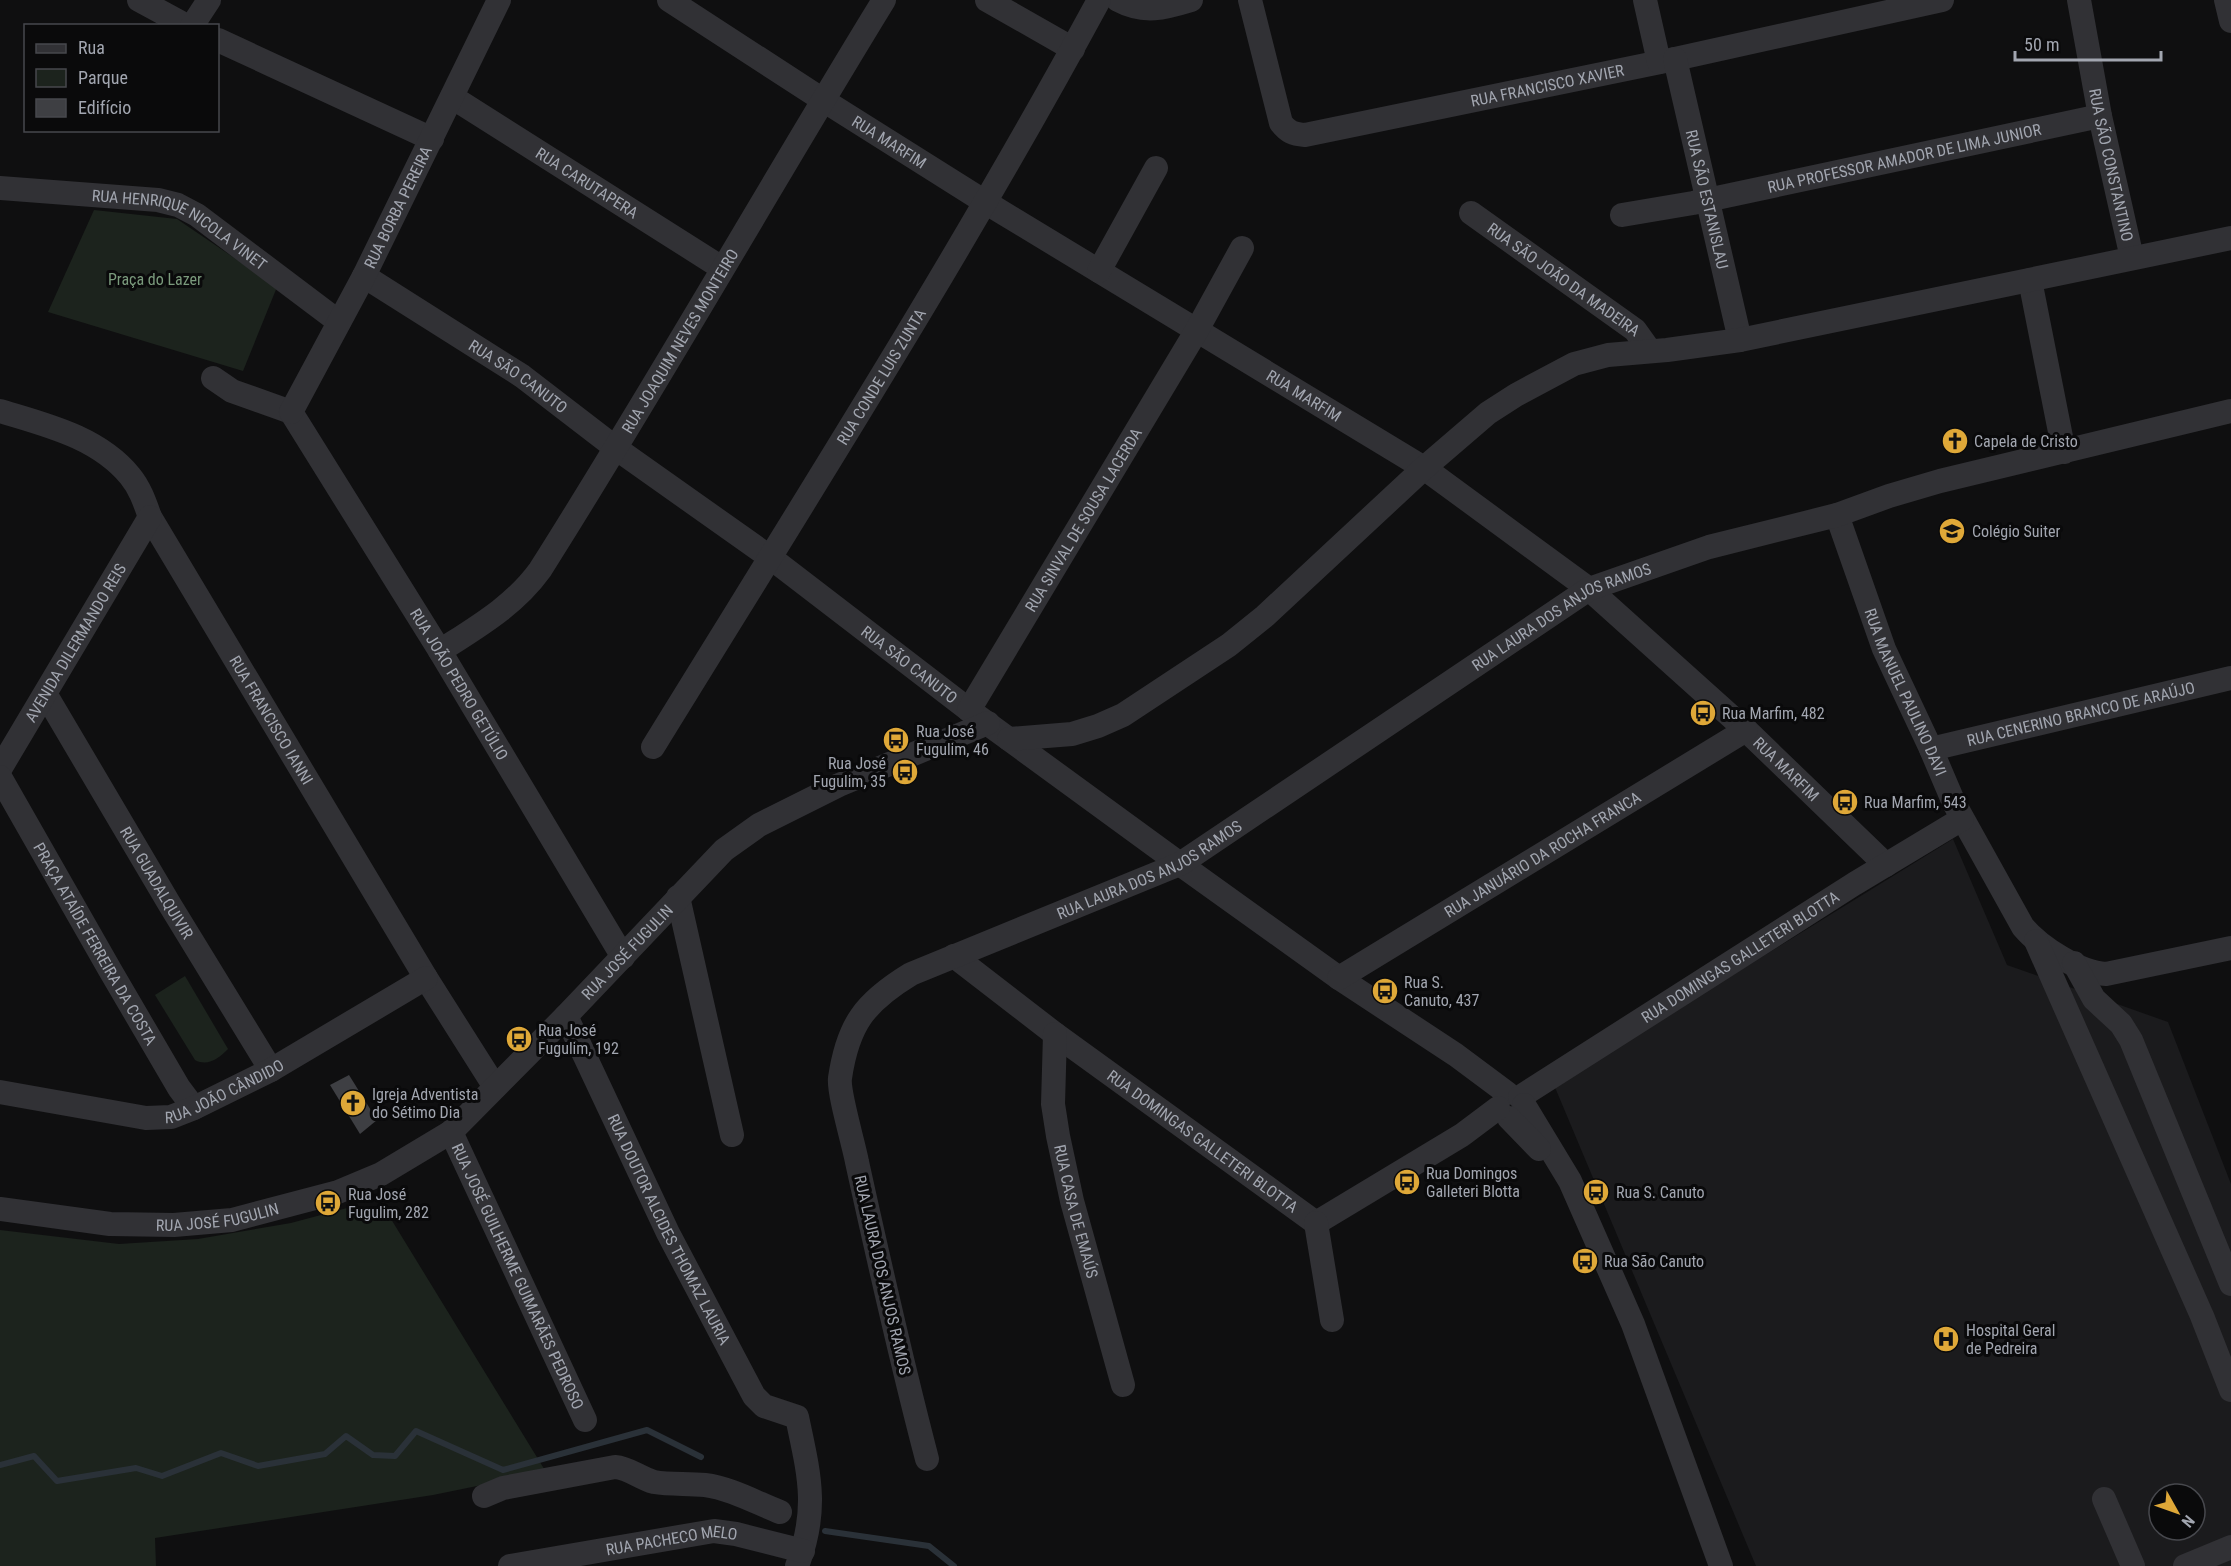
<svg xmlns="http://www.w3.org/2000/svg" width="2231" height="1566" font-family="'Roboto Condensed',sans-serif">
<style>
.built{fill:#1b1b1d;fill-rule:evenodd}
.green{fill:#1c231d}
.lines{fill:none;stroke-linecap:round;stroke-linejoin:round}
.stream{stroke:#2a3138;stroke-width:6}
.building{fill:#3e3f43}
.minor{stroke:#313135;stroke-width:24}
.labels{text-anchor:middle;stroke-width:6;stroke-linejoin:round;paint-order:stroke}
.street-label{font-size:16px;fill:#a2a6b0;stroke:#0a0a0b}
.park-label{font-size:16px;fill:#7a9a7c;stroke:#0a0a0b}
.poi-label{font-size:16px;fill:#a2a6b0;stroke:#0a0a0b;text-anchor:start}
</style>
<rect width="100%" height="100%" fill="#0f0f10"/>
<!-- built -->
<path class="built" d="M 1953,839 L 2007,965 L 2168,1022 L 2231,1184 L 2231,1566 L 1756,1566 L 1554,1085 ZM 2159,1494 L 2195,1494 L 2195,1530 L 2159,1530 Z"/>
<!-- green -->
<g class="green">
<path d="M 94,210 L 177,219 L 277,287 L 243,371 L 48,312 Z"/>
<path d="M 185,976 L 228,1049 C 219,1058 208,1067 195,1060 L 155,995 Z"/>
<path d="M 383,1206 L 546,1472 L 433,1495 L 155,1538 L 156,1566 L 0,1566 L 0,1230 L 119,1244 L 198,1239 L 291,1223 L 351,1207 Z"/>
</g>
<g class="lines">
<!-- stream -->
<g class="stream">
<path d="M 0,1465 L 34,1456 L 57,1481 L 136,1468 L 162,1476 L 221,1453 L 258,1466 L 325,1454 L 346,1436 L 373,1455 L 395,1456 L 416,1431 L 503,1470 L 647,1430 L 701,1457"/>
<path d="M 825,1531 L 929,1546 L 954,1566"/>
</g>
</g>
<!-- building -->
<path class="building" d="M 349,1075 L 377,1120 L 360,1134 L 330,1085 Z"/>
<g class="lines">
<!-- minor -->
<g class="minor">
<path d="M 139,0 L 187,26"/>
<path id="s1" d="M 669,0 L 823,100 L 985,202 L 1424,468 L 1589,589 L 1746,730 L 1886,865"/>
<path d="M 987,0 L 1073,49"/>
<path d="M 1118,0 C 1144,14 1165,8 1191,0"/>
<path id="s2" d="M 1250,0 L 1281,123 C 1288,132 1293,134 1305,135 L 1675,59 L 1942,0"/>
<path d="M 1645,0 L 1659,62"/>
<path id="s3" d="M 2079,0 L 2100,116 L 2132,258"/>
<path d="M 2226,0 L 2231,21"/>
<path d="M 192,26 L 209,0"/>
<path d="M 218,40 L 432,139"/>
<path id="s4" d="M 1675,59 L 1740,340"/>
<path id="s5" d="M 452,97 L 722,268"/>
<path id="s6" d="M 0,188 L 158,200 L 178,205 L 197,215 L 339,322"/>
<path id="s7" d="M 1471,213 L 1635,330 L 1650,351"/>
<path id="s8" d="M 1622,215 L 1693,203 L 2100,116"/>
<path d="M 1099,271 L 1156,168"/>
<path id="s9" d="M 364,276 L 522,376 L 617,449 L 771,558 L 969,710 L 1180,864 L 1339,978 L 1456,1055 L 1507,1093"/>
<path d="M 2030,280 L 2064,452"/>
<path d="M 213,378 L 232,391 L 291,412"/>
<path id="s10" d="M 0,411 C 46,425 98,437 130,476 C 140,488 145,503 150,517 L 426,978 L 495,1087"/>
<path id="s11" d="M 291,412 L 440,651 L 623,957"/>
<path id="s12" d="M 291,412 L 364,276 L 499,0"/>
<path id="s13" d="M 1837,515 L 1884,649 L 1931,749 L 1954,803 L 2023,927 C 2040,947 2080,973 2106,974 L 2231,948"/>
<path id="s14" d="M 440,651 C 477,627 514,606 540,570 C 659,382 768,189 884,0"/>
<path id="s15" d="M 46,695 L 170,905 L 271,1070"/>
<path id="s16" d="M 969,710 L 1197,330 L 1242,248"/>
<path d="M 1009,739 L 1072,734 L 1098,726 L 1123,715 L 1229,645 L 1265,616 L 1424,468 L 1488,413 L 1516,395 L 1574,364 L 1608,355 L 1667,350 L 1740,340 L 2231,238"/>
<path id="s17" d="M 653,747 C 805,500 961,255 1099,0"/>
<path id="s18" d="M 1931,749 L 2231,678"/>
<path id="s19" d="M 0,769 L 150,517"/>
<path id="s20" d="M 0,777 L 110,970 L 179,1088 L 194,1108"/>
<path d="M 678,897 L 732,1135"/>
<path d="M 2036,941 L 2202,1316 L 2231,1390"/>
<path id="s21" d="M 954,956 L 1055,1034 L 1316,1223"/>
<path d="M 2074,963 L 2094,999 L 2121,1024 L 2131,1040 L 2231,1284"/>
<path id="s22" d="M 1339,978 L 1746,730"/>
<path id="s23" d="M 566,1016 L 668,1233 L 754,1396 L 764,1406 L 797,1417 C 809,1474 819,1509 797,1566"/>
<path id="s24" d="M 1055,1034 L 1053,1104 L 1058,1136 L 1072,1201 L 1123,1385"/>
<path id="s25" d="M 0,1092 L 146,1118 L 171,1117 L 194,1108 L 271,1070 L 426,978"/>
<path id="s26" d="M 1520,1097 L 1854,884 L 1962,819"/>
<path d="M 1524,1105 L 1570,1181 L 1633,1324 L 1721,1566"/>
<path d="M 1509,1118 L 1539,1149"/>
<path id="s27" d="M 451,1132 L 585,1420"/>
<path id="s28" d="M 0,1209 L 110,1224 L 174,1225 L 232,1220 L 338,1192 L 381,1174 L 451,1132 L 566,1016 L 724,850 L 759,825 L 839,785 L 988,723"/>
<path d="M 1316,1223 L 1462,1135 L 1498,1108"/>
<path d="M 1316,1223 L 1332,1320"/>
<path id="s29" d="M 927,1459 C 901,1360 879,1262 857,1162 C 854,1145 838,1092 840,1078 C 848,1024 865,1002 911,974 L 1180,864 L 1589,589 L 1709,547 L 1837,515 L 1889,496 L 1940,481 L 2231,411"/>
<path d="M 484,1496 L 503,1488 L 615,1467 C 629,1468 640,1478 654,1482 C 671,1485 688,1483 705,1485 C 730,1488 757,1503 780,1512"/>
<path d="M 2104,1499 L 2133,1566"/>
<path id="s30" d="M 510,1566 L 714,1531 L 736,1534 L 803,1551"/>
<path d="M 2185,1566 L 2231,1547"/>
</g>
</g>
<!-- icons -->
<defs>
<symbol id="church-disc" viewBox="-11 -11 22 22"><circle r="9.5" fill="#dfa838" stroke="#0a0a0b"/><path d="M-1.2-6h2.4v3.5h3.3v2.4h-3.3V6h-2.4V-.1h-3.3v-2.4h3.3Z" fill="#111"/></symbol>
<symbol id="school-disc" viewBox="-11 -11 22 22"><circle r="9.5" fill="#dfa838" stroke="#0a0a0b"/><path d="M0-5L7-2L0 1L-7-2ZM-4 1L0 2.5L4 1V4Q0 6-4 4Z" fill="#111"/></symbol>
<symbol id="bus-disc" viewBox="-11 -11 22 22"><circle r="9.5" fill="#dfa838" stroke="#0a0a0b"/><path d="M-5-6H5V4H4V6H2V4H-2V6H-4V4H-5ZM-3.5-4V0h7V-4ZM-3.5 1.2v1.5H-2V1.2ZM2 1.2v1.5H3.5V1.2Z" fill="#111"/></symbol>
<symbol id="hospital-disc" viewBox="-11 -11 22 22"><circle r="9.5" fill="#dfa838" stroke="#0a0a0b"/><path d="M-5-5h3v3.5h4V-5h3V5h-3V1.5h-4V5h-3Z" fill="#111"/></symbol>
</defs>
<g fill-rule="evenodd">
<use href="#church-disc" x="1940" y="426" width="30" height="30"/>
<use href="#school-disc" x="1937" y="516" width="30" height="30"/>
<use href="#bus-disc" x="1688" y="698" width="30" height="30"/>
<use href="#bus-disc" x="881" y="725" width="30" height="30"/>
<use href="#bus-disc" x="890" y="757" width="30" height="30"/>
<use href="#bus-disc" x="1830" y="787" width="30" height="30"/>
<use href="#bus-disc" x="1370" y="976" width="30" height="30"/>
<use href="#bus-disc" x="504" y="1024" width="30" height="30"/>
<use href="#church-disc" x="338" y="1088" width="30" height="30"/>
<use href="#bus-disc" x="1392" y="1167" width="30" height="30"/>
<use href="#bus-disc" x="1581" y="1177" width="30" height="30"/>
<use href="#bus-disc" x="313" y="1188" width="30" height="30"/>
<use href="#bus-disc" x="1570" y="1246" width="30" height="30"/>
<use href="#hospital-disc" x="1931" y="1324" width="30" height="30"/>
</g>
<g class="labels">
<!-- street labels -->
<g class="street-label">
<text dy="6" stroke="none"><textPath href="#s2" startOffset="402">RUA FRANCISCO XAVIER</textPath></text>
<text dy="6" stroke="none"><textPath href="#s1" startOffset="262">RUA MARFIM</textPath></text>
<text dy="6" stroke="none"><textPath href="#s8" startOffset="288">RUA PROFESSOR AMADOR DE LIMA JUNIOR</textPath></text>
<text dy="6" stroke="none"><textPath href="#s3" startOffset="168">RUA SÃO CONSTANTINO</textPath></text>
<text dy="6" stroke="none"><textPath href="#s5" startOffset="160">RUA CARUTAPERA</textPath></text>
<text dy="6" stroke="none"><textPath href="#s4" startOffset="144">RUA SÃO ESTANISLAU</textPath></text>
<text dy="6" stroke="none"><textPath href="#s12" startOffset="231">RUA BORBA PEREIRA</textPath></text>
<text dy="6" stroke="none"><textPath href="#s6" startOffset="189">RUA HENRIQUE NICOLA VINET</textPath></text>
<text dy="6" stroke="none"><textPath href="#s7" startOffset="114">RUA SÃO JOÃO DA MADEIRA</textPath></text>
<text dy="6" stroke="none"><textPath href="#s14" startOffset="398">RUA JOAQUIM NEVES MONTEIRO</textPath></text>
<text dy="6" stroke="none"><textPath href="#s17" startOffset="435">RUA CONDE LUIS ZUNTA</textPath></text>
<text dy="6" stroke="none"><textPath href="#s9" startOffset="184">RUA SÃO CANUTO</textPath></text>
<text dy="6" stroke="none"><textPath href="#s1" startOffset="748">RUA MARFIM</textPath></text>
<text dy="6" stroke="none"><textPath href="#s16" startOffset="222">RUA SINVAL DE SOUSA LACERDA</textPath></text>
<text dy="6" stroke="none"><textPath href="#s29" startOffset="1269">RUA LAURA DOS ANJOS RAMOS</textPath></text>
<text dy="6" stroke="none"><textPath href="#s19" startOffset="147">AVENIDA DILERMANDO REIS</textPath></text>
<text dy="6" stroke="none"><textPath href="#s9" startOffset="670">RUA SÃO CANUTO</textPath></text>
<text dy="6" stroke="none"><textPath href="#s11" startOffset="320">RUA JOÃO PEDRO GETÚLIO</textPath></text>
<text dy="6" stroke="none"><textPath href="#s13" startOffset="190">RUA MANUEL PAULINO DAVI</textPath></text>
<text dy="6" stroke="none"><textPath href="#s18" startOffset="154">RUA CENERINO BRANCO DE ARAÚJO</textPath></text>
<text dy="6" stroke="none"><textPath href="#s10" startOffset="430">RUA FRANCISCO IANNI</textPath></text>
<text dy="6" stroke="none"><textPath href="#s1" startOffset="1360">RUA MARFIM</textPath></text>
<text dy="6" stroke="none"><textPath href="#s22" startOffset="238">RUA JANUÁRIO DA ROCHA FRANCA</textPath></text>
<text dy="6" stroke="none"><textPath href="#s29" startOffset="783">RUA LAURA DOS ANJOS RAMOS</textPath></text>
<text dy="6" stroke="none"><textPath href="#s15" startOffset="218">RUA GUADALQUIVIR</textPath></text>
<text dy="6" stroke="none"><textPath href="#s20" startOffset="192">PRAÇA ATAÍDE FERREIRA DA COSTA</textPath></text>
<text dy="6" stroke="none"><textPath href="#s28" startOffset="723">RUA JOSÉ FUGULIN</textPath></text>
<text dy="6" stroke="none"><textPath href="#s26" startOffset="261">RUA DOMINGAS GALLETERI BLOTTA</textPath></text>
<text dy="6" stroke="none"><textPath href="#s25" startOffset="232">RUA JOÃO CÂNDIDO</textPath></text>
<text dy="6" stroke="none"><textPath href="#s21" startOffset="310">RUA DOMINGAS GALLETERI BLOTTA</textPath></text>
<text dy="6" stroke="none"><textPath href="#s24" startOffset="180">RUA CASA DE EMAÚS</textPath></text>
<text dy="6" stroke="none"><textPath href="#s28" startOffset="219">RUA JOSÉ FUGULIN</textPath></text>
<text dy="6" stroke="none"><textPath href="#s23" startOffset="237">RUA DOUTOR ALCIDES THOMAZ LAURIA</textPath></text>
<text transform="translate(883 1275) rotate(77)" y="6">RUA LAURA DOS ANJOS RAMOS</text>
<text dy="6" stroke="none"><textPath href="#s27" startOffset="159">RUA JOSÉ GUILHERME GUIMARÃES PEDROSO</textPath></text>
<text dy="6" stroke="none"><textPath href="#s30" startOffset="164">RUA PACHECO MELO</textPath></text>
</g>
<!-- park labels -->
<g class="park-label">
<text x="155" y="285">Praça do Lazer</text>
</g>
<!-- poi labels -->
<g class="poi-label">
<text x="1974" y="447">Capela de Cristo</text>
<text x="1972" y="537">Colégio Suiter</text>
<text x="1722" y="719">Rua Marfim, 482</text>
<text x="916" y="737">Rua José<tspan x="916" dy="18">Fugulim, 46</tspan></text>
<text x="886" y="769" text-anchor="end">Rua José<tspan x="886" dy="18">Fugulim, 35</tspan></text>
<text x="1864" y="808">Rua Marfim, 543</text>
<text x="1404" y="988">Rua S.<tspan x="1404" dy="18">Canuto, 437</tspan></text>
<text x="538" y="1036">Rua José<tspan x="538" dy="18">Fugulim, 192</tspan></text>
<text x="372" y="1100">Igreja Adventista<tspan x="372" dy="18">do Sétimo Dia</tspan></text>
<text x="1426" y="1179">Rua Domingos<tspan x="1426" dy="18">Galleteri Blotta</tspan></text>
<text x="1616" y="1198">Rua S. Canuto</text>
<text x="348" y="1200">Rua José<tspan x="348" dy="18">Fugulim, 282</tspan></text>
<text x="1604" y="1267">Rua São Canuto</text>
<text x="1966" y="1336">Hospital Geral<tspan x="1966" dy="18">de Pedreira</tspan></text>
</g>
</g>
<!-- legend -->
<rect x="24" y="24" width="195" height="108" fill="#0a0a0b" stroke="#47484d" stroke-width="1.5"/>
<rect x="36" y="44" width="30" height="9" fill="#313135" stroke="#47484d" stroke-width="1.5"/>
<text x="78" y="54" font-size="18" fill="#a2a6b0">Rua</text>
<rect x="36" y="69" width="30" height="18" fill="#1c231d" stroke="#47484d" stroke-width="1.5"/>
<text x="78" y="84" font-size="18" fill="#a2a6b0">Parque</text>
<rect x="36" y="99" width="30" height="18" fill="#3e3f43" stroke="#47484d" stroke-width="1.5"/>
<text x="78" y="114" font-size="18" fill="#a2a6b0">Edifício</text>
<!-- north arrow -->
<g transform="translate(2177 1512) rotate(130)"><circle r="28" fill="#0a0a0b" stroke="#47484d" stroke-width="1.5"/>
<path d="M0-4.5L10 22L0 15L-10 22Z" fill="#dfa838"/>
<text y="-9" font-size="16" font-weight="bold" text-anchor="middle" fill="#a2a6b0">N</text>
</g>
<!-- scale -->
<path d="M2015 51v9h146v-9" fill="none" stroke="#a2a6b0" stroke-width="3"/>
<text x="2024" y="51" font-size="18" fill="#a2a6b0" stroke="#0a0a0b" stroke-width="4.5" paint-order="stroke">50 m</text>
</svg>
